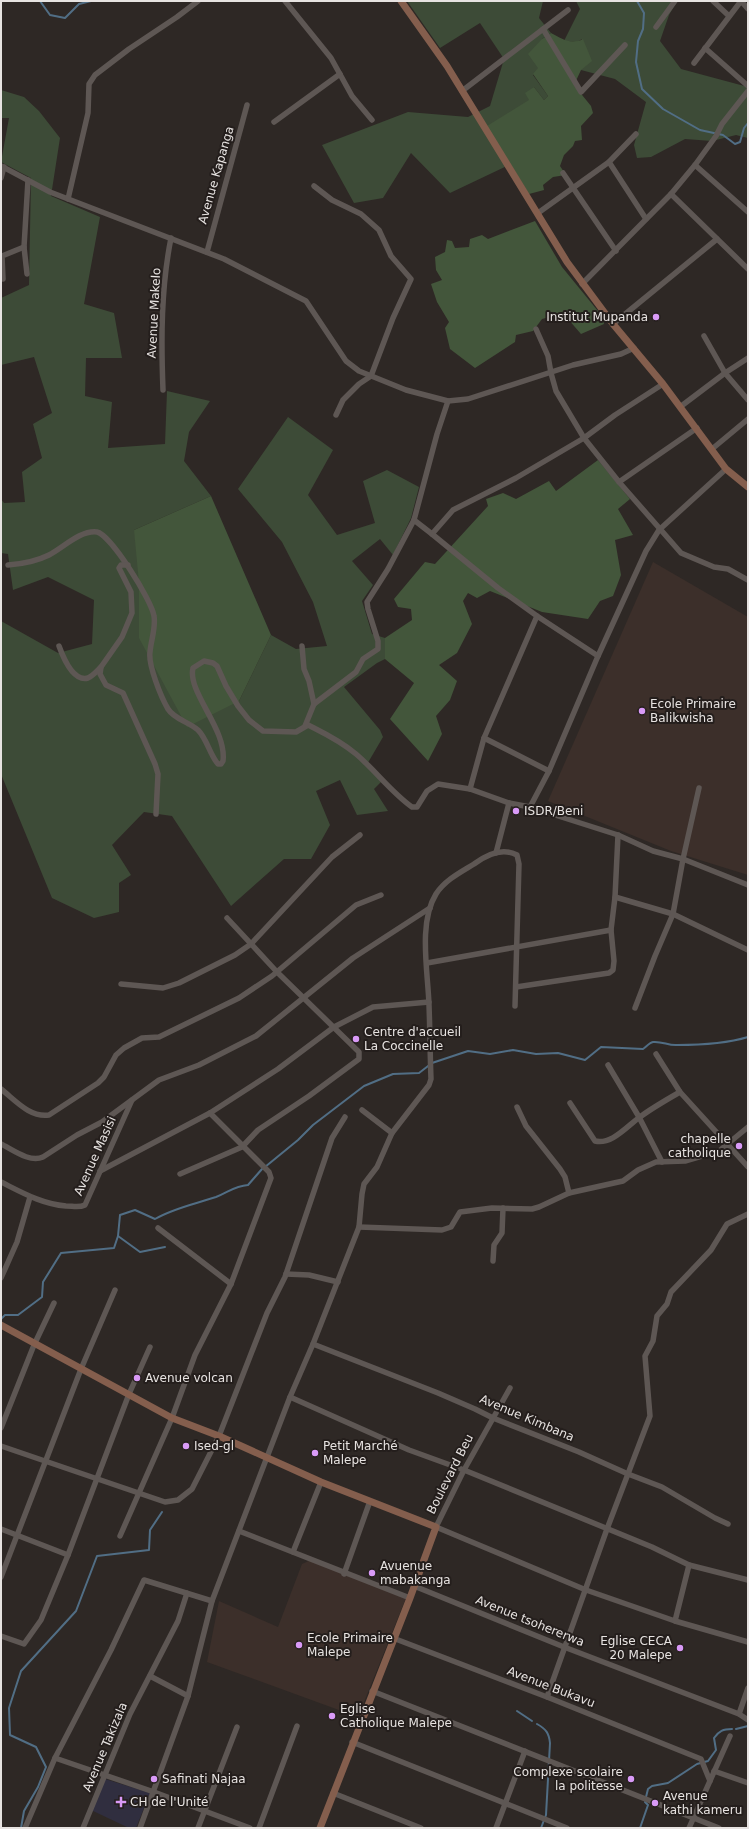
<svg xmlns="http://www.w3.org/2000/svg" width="749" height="1829" font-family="'DejaVu Sans',sans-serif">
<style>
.built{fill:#3c2f2a}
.medical{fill:#302e3f}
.green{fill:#3d4b37}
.forest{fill:#43563b}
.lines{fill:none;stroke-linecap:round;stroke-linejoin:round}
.stream{stroke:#516e85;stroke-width:2}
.street{stroke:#5e5754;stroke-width:5.5}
.secondary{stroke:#845e4d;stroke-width:7}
.poi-dot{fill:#d99af7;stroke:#241e1c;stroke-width:1.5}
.labels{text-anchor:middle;stroke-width:4;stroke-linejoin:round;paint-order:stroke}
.street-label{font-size:12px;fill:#e7e3e1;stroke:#241e1c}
.poi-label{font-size:12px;fill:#e7e3e1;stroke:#241e1c;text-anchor:start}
</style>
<rect width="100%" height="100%" fill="#2e2825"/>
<!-- built -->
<g class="built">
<path d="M 653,562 L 748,617 L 748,875 L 671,851 L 548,801 Z"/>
<path d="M 313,1559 L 406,1598 L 358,1717 L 207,1662 L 219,1601 L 278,1627 L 302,1564 Z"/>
</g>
<!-- medical -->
<path class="medical" d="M 105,1779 L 150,1793 L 136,1828 L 129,1828 L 91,1810 Z"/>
<!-- green -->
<g class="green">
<path d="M 407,1 L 543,1 L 539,18 L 551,33 L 542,39 L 539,69 L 533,75 L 548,96 L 544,100 L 534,87 L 511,164 L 450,193 L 411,153 L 383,198 L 354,203 L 322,145 L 408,112 L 468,117 L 490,106 L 504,59 L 480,23 L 440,48 Z"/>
<path d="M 576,1 L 677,1 L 669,15 L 660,41 L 681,69 L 748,87 L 748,138 L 736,135 L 712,141 L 685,139 L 651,157 L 637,158 L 634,145 L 646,102 L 615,79 L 581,70 L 582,39 L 577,42 L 564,41 L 580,9 Z"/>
<path d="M 1,90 L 24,97 L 39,111 L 60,138 L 51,196 L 100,217 L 84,304 L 114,313 L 122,358 L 86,358 L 85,396 L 112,402 L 108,448 L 165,444 L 167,391 L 210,401 L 189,432 L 184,461 L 211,496 L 134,530 L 239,701 L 271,635 L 296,649 L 327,646 L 313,602 L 282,542 L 238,489 L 288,417 L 333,450 L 308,495 L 337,535 L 375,523 L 363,481 L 387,470 L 419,487 L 411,518 L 393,555 L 380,539 L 352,561 L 373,585 L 362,601 L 372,634 L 385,638 L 385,659 L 377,663 L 344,687 L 380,730 L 383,737 L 366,766 L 382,781 L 374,789 L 388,811 L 357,815 L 340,780 L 316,791 L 330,825 L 311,859 L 284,859 L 231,906 L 172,816 L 144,812 L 112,845 L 131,875 L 119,883 L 119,912 L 94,918 L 52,898 L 1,774 L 1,621 L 58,653 L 92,644 L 94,600 L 48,577 L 13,590 L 8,554 L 1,553 L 1,499 L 4,503 L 25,502 L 22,472 L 42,458 L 33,424 L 52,413 L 34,357 L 1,365 L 1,298 L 29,285 L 31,178 L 1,162 L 9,118 L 1,118 Z"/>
</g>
<!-- forest -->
<g class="forest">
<path d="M 551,33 C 562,39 571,45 583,39 L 592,61 L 581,70 L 574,85 L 591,106 L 593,113 L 581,126 L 582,140 L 575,141 L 573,146 L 564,155 L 560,166 L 566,175 L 553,177 L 543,185 L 544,190 L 529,194 L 487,126 L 529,100 L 525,93 L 534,87 L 544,100 L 548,96 L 533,74 L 538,68 L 528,54 L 542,39 Z"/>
<path d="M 535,221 L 562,267 L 602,316 L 604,324 L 581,334 L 568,319 L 553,316 L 542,319 L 533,331 L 516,335 L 515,342 L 475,368 L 450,349 L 445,328 L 449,322 L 437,302 L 431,284 L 442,280 L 436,270 L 435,257 L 445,252 L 447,240 L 452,241 L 455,248 L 469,247 L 470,239 L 482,235 L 488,239 Z"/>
<path d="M 598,460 L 630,499 L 618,509 L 633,535 L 615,540 L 621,575 L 613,596 L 600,601 L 588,619 L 542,612 L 490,591 L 477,598 L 468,593 L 463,601 L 472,624 L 457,653 L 439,665 L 457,681 L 450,700 L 436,716 L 442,734 L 428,761 L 390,719 L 414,683 L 385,659 L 385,638 L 412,620 L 411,609 L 398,607 L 394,599 L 425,562 L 435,564 L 488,506 L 486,499 L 503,493 L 516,499 L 549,481 L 556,491 Z"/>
<path d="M 211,496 L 271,635 L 239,701 L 187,727 L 139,638 L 139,583 L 134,530 Z"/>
</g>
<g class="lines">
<!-- stream -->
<g class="stream">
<path d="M 40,1 L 50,15 L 65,18 L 79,4 L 91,1"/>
<path d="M 637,1 L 644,13 L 643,29 L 638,41 L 636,62 L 642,89 L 663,109 L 700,130 L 723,135 L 735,144 L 740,142 L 744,128 L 748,123"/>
<path d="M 265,1167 L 298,1140 L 313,1125 L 364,1086 L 393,1074 L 419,1073 L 432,1063 L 468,1051 L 490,1054 L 513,1050 L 536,1054 L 558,1053 L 585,1060 L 601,1047 L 643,1049 C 646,1047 649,1043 653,1042 C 662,1041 669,1046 677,1045 C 701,1045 725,1044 748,1037"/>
<path d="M 118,1236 L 140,1252 L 165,1247"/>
<path d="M 1,1319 L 5,1315 L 18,1315 L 42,1297 L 43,1282 L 61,1253 L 114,1248 L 118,1236 L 120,1215 L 135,1210 L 155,1219 C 174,1208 195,1204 216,1197 C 229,1192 234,1186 248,1185 L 262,1169"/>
<path d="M 517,1711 L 532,1721"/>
<path d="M 537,1724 C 546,1729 549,1733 550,1743 L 546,1815 L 541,1828"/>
<path d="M 736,1729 L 748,1726"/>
<path d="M 646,1797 L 648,1789 L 652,1786 L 668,1783 L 697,1764 L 708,1761 L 716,1750 L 714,1738 C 719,1731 723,1729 732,1729"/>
<path d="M 21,1828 L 24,1811 L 38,1787 L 46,1767 L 36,1747 L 10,1735 L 9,1708 L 21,1671 L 76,1611 L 97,1556 L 149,1550 L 150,1530 L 162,1512"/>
<path d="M 640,1828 L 648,1805 L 645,1802"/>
</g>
<!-- street -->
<g class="street">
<path d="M 285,1 L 331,58 L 352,96 L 372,120"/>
<path d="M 713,1 L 729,16"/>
<path d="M 741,1 L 748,9"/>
<path d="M 656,27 L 675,1"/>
<path d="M 543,29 L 581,92 L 625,45"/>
<path d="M 705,48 L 748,86"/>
<path d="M 694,63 L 741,1"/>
<path d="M 462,91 L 568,10"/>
<path d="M 274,122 L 340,74"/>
<path d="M 609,162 L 646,219"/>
<path d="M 695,165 L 748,212"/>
<path d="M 1,166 L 50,192 L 224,259 L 306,301 L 346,361 L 359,371 L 406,390 L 448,401 L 468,399 L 573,365 L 621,354 L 634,348"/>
<path d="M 563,173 L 616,251"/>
<path d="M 1,178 L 4,167"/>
<path d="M 314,186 L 332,200 L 361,214 L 379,230 L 391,256 L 411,279 L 393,318 L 371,376 L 359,384 L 343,400 L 336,415"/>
<path d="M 671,194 L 748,269"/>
<path d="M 68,199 L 88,113 L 89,84 L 95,75 L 129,49 L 177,17 L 198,1"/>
<path d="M 538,213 L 609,162 L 636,134"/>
<path d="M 207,252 L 247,105"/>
<path d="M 27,274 L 24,247 L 28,180"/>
<path d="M 3,279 L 2,256 L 24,247"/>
<path d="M 582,284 L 671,194 L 695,165 L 716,136 L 722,124 L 748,91"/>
<path d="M 613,324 L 717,239"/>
<path d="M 536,329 L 548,356 L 551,373 L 556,391 L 584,438 L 619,482 L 681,553 L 714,567 L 728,569 L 748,580"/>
<path d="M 704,336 L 725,373 L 748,400"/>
<path d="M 163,390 C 161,340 161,288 171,238"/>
<path d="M 680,407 L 725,373 L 748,358"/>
<path d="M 712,449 L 748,419"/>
<path d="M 619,482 L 697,428"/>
<path d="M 414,520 L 432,534 L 453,510 L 516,478 L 584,438 L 615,415 L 663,384"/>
<path d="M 432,534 L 498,588 L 537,616 L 484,738 L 470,789"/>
<path d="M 8,565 C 22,564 35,562 49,555 C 63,548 80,530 97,532 C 111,535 152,601 154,616 C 156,628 151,640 150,652 C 148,665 161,697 168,709 C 174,719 189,722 198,730 C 207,739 210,755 218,764 L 221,764 L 223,761 C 227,729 187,692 193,668 L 204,661 L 213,663 L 217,666 L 226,686 L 238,706 L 249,720 L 263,731 L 296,732 L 308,725 L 314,728 C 328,735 344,744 356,754 C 376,771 391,792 412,807 L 417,807 L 427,791 L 438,784 L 470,789 L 509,803 L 530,807 L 618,835 L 653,851 L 683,859 L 748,885"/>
<path d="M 128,565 L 121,565 L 119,568 L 131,592 L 132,613 L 122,637 L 101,667 L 100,674 L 106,685 L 123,693 L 155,764 L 158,774 L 156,814"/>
<path d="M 537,616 L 598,656"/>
<path d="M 59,646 C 63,657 73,682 88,678 C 93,676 97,671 101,667"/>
<path d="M 302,646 L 304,669 L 309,681 L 314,704"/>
<path d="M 305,726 L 314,704 L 356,672 L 363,659 L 378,649 L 378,641 L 368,609 L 367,602 L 388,569 L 414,520 L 437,434 L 448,401"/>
<path d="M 484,738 L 549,771"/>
<path d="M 530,807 L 549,771 L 598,656 L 646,551 L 659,530 L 726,469"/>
<path d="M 496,853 L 509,803"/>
<path d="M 615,897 L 673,914 L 748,950"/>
<path d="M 427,963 L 611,930"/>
<path d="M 121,984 L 163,988 L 179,983 L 235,955 L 251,944 L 332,857 L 360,835"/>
<path d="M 516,987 L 609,973 L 613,970 L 614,961 L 611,930 L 615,897 L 618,835"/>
<path d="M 635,1008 L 655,956 L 673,914 L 683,859 L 699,788"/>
<path d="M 656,1054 L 680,1092 L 748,1167"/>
<path d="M 608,1065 L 639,1117 L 662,1162"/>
<path d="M 1,1089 C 15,1100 30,1118 49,1115 L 98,1083 L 104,1077 L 116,1055 L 124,1048 L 142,1038 L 159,1037 L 239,998 L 272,976 L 356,905 L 381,895"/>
<path d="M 570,1103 L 595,1141 C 612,1145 627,1126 640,1117 C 652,1108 666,1100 680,1092"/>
<path d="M 517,1107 L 526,1126 L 560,1169 L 565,1177 L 569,1193"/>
<path d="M 362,1110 L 392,1133"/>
<path d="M 1,1144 C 13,1150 30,1163 43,1157 L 77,1135 L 102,1122 L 159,1080 L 199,1065 L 256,1036 L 353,958 L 430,908"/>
<path d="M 100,1171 L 210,1113 L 278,1069 L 334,1027 L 373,1007 L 429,1002"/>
<path d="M 180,1174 L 242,1147 L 258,1130 L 309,1096 L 359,1059 L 359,1052 L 277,972 L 227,918"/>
<path d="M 1,1182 C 23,1193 42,1204 66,1206 C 73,1206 79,1208 85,1205 L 132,1100"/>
<path d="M 359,1227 L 442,1230 L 451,1227 L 460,1212 L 492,1208 L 532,1209 L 539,1207 L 569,1193 L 623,1181 L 638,1170 L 656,1162 L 685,1161 L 719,1151 L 748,1127"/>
<path d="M 158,1228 L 231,1284"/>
<path d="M 493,1261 L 494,1245 L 502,1233 L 503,1208"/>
<path d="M 286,1274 L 309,1275 L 338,1282"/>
<path d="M 1,1278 L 17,1242 L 30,1197"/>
<path d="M 313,1344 L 438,1393 L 475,1409 L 493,1418 L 579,1452 L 628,1474 L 662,1487 L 715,1518 L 728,1524"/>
<path d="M 510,1388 L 464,1470 L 436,1527 L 586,1590 L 675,1621 L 748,1642"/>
<path d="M 290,1397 L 409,1450 L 464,1470 L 652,1547 L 689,1565 L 748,1580"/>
<path d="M 1,1428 L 34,1345 L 54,1303"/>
<path d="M 1,1446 L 165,1502 L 178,1500 L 192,1489 L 219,1436 L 267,1313 L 285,1277 L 332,1138 L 345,1117"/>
<path d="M 1,1529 L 68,1555"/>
<path d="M 239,1531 L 410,1598"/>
<path d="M 120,1536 L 172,1418 L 195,1355 L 231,1284 L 271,1178 L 269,1172 L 210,1113"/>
<path d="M 293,1552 L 321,1482"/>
<path d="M 344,1574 L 370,1501"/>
<path d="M 1,1577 L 81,1369 L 115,1290"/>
<path d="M 414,1586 L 564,1647 L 739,1714 L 748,1720"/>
<path d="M 675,1621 L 689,1565"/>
<path d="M 1,1636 L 24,1644 L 41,1620 L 68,1555 L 129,1394 L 150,1347"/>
<path d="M 393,1638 L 547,1697 L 701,1759 L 710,1781"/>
<path d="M 150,1676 L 188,1696"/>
<path d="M 372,1691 L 719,1828"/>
<path d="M 547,1697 L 607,1529 L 650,1416 L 645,1356 L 653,1341 L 657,1316 L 667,1304 L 671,1292 L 711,1250 L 727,1224 L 748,1214"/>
<path d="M 739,1714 L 748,1688"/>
<path d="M 352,1742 L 567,1828"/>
<path d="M 55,1758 L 154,1792 L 250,1828"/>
<path d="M 714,1771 L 748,1783"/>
<path d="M 333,1793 L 421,1828"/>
<path d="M 25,1828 L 55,1758 L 111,1650 L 144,1580 L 212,1601"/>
<path d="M 83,1828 L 130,1714 L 178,1621 L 187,1593"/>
<path d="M 140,1828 L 188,1696 L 212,1601 L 290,1397 L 313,1344 L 359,1227 L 362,1194 L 364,1184 L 377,1167 L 392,1133 L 429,1085 L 431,1079 C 430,1054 430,1030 429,1005 C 428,972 418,923 436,894 C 445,880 461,872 474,864 C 486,855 502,847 517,855 L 519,864 L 515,1006"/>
<path d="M 198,1828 L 237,1727"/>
<path d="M 259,1828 L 297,1726"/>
<path d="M 496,1828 L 525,1751"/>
<path d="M 689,1828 L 730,1736"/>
</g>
<!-- secondary -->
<g class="secondary">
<path d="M 401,1 L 447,66 L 567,262 L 613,324 L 663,384 L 726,469 L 748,487"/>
<path d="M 1,1325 L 172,1418 L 219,1436 L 321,1482 L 436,1527 L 410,1598 L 320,1828"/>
</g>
</g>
<!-- markers -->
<g class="poi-dot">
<circle cx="656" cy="317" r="4"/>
<circle cx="642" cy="711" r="4"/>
<circle cx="516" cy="811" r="4"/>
<circle cx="356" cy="1039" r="4"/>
<circle cx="739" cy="1146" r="4"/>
<circle cx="137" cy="1378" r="4"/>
<circle cx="186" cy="1446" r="4"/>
<circle cx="315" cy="1453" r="4"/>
<circle cx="372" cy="1573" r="4"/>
<circle cx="299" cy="1645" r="4"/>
<circle cx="680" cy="1648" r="4"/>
<circle cx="332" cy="1716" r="4"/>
<circle cx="154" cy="1779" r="4"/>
<circle cx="631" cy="1779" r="4"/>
<path d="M119 1796h4v4h4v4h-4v4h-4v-4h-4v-4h4z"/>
<circle cx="655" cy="1803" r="4"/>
</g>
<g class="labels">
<!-- street labels -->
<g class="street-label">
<text transform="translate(216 175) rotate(-74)" y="4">Avenue Kapanga</text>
<text transform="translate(154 313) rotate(-87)" y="4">Avenue Makelo</text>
<text transform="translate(95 1156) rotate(-66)" y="4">Avenue Masisi</text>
<text transform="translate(527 1418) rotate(23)" y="4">Avenue Kimbana</text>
<text transform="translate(450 1474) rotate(-63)" y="4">Boulevard Beu</text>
<text transform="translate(530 1621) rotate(22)" y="4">Avenue tsohererwa</text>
<text transform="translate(551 1687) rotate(21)" y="4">Avenue Bukavu</text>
<text transform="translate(105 1747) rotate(-67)" y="4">Avenue Takizala</text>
</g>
<!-- poi labels -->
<g class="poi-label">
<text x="648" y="321" text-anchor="end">Institut Mupanda</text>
<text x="650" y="708">Ecole Primaire<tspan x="650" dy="14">Balikwisha</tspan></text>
<text x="524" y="815">ISDR/Beni</text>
<text x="364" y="1036">Centre d'accueil<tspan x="364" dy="14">La Coccinelle</tspan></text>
<text x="731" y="1143" text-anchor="end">chapelle<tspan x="731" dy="14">catholique</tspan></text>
<text x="145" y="1382">Avenue volcan</text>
<text x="194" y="1450">Ised-gl</text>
<text x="323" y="1450">Petit Marché<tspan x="323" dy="14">Malepe</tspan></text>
<text x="380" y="1570">Avuenue<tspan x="380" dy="14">mabakanga</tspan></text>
<text x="307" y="1642">Ecole Primaire<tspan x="307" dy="14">Malepe</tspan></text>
<text x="672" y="1645" text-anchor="end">Eglise CECA<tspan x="672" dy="14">20 Malepe</tspan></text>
<text x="340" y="1713">Eglise<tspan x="340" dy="14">Catholique Malepe</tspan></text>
<text x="623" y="1776" text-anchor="end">Complexe scolaire<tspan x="623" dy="14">la politesse</tspan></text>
<text x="162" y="1783">Safinati Najaa</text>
<text x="663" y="1800">Avenue<tspan x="663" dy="14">kathi kameru</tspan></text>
<text x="130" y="1806">CH de l'Unité</text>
</g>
</g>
<!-- border -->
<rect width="749" height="1829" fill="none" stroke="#e7e3e1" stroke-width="4"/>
</svg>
